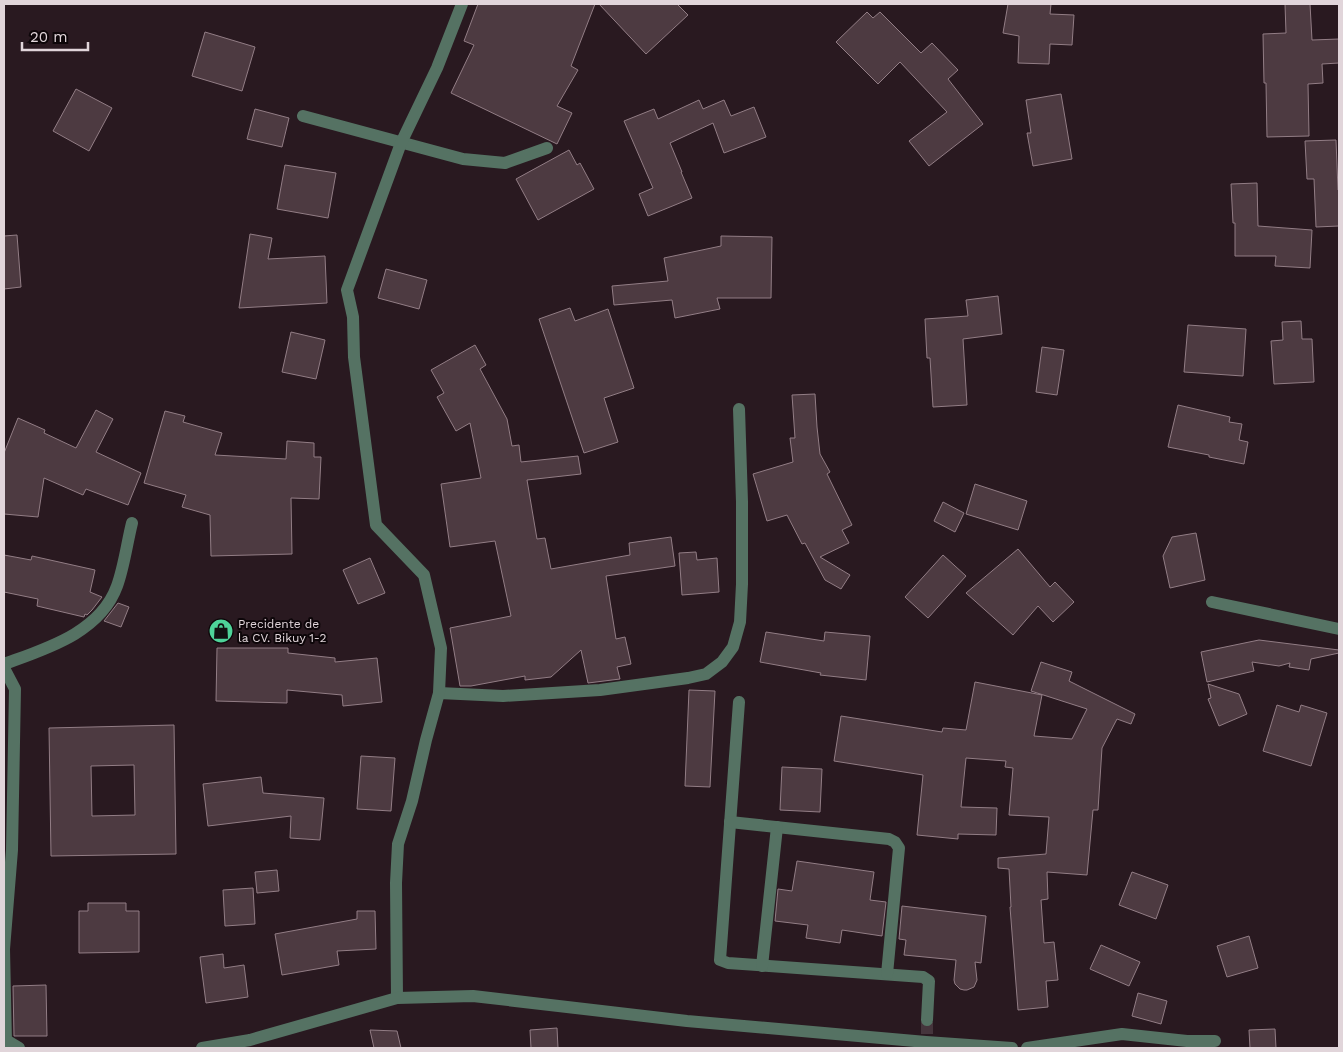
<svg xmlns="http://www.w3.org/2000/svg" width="1343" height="1052" font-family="'Work Sans',sans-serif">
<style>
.building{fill:#4d3a41;stroke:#927d85;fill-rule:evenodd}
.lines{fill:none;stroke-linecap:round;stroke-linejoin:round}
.minor-tunnel{stroke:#45353c;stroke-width:12;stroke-dasharray:12 6;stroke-linecap:butt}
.minor{stroke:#557263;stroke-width:12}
.labels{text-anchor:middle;stroke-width:4;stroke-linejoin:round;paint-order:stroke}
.poi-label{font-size:12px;fill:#e1d5da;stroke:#0d0609;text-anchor:start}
</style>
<rect width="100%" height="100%" fill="#291920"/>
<!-- building -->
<g class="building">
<path d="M 478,4 L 595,4 L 571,66 L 578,70 L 557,106 L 572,113 L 557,144 L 451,93 L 474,45 L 464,41 Z"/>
<path d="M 599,4 L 677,4 L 688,15 L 646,54 Z"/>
<path d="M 1008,4 L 1051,4 L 1050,14 L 1074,15 L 1072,45 L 1050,44 L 1049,64 L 1018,63 L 1019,36 L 1003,33 Z"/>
<path d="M 1285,4 L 1310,4 L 1312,40 L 1339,39 L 1339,63 L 1322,64 L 1323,83 L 1308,84 L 1309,136 L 1267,137 L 1266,83 L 1264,83 L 1263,34 L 1286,33 Z"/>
<path d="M 867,12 L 873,18 L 880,12 L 921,53 L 932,43 L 958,70 L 948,79 L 983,124 L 929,166 L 909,141 L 947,112 L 900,62 L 878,84 L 836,42 Z"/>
<path d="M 205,32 L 255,47 L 242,91 L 192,76 Z"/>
<path d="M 76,89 L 112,108 L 89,151 L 53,131 Z"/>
<path d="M 1061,94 L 1072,159 L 1033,166 L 1027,133 L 1031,133 L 1026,100 Z"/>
<path d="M 699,100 L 703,109 L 724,100 L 731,116 L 754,107 L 766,137 L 724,153 L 713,123 L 670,143 L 682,172 L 681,172 L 692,198 L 648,216 L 639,194 L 653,188 L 624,121 L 654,109 L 658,119 Z"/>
<path d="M 255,109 L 289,118 L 282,147 L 247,139 Z"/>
<path d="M 1336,140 L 1338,190 L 1339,190 L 1339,226 L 1316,227 L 1314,179 L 1307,179 L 1305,141 Z"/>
<path d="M 569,150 L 577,165 L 580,163 L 594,189 L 538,220 L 516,179 Z"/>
<path d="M 285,165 L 336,173 L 328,218 L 277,209 Z"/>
<path d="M 1257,183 L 1258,226 L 1312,230 L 1310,268 L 1275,266 L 1276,256 L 1235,256 L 1235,223 L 1233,223 L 1231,184 Z"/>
<path d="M 250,234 L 272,238 L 268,259 L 325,256 L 327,303 L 239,308 Z"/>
<path d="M 17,235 L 21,287 L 4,289 L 4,236 Z"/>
<path d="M 721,236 L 772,237 L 771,298 L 717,298 L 720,309 L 675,318 L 672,300 L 614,305 L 612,286 L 668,281 L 664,258 L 721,246 Z"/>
<path d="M 386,269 L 427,280 L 419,309 L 378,298 Z"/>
<path d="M 998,296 L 1002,334 L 963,339 L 967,405 L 933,407 L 930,358 L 927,358 L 925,319 L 968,316 L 966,300 Z"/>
<path d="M 570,308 L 575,321 L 608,309 L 634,388 L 604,398 L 618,442 L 584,453 L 539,319 Z"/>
<path d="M 1301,321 L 1302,339 L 1312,339 L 1314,382 L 1274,384 L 1271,341 L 1283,340 L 1282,322 Z"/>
<path d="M 1188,325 L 1246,329 L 1243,376 L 1184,372 Z"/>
<path d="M 291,332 L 325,340 L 316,379 L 282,372 Z"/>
<path d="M 475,345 L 486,365 L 480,369 L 507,419 L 512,446 L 519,445 L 521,462 L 578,456 L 581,474 L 527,480 L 537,539 L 545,538 L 551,569 L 630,555 L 629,543 L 671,537 L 675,566 L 606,576 L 616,639 L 625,637 L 631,664 L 617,667 L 620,679 L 588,683 L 581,650 L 551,677 L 525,680 L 525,676 L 471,686 L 460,686 L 450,628 L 511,616 L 495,541 L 450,547 L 441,484 L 481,478 L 470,423 L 456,431 L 437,397 L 444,393 L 431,370 Z"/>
<path d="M 1042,347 L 1064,350 L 1057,395 L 1036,392 Z"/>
<path d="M 815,394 L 817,427 L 820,454 L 830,472 L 827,474 L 852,525 L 842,530 L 849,543 L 820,557 L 850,575 L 841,589 L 825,580 L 805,543 L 802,544 L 787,515 L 767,521 L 753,474 L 793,462 L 790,438 L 795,438 L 792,395 Z"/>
<path d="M 1178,405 L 1230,417 L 1229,422 L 1242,424 L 1239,440 L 1248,442 L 1244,464 L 1209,457 L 1209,455 L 1168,447 Z"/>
<path d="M 96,410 L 113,419 L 96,452 L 141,473 L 128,505 L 86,489 L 83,495 L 44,478 L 38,517 L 4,514 L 4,453 L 18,418 L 45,430 L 44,433 L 76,448 Z"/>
<path d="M 165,411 L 185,416 L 183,422 L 222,433 L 215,455 L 286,459 L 287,441 L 314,443 L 314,457 L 321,457 L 319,499 L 291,498 L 292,554 L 211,556 L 210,515 L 182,507 L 186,495 L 144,483 Z"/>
<path d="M 975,484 L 1027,501 L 1018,530 L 966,514 Z"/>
<path d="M 943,502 L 964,513 L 955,532 L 934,521 Z"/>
<path d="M 1196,533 L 1205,580 L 1170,588 L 1163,556 L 1172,537 Z"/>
<path d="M 1018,549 L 1050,587 L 1055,582 L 1074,602 L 1053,622 L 1038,606 L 1013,635 L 966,593 Z"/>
<path d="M 696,552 L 697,560 L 717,558 L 719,592 L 682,595 L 679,553 Z"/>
<path d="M 4,555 L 31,560 L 32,556 L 95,570 L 90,592 L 102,597 L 92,610 L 87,615 L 85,614 L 84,617 L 37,606 L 38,599 L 4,592 Z"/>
<path d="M 943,555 L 966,576 L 928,618 L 905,597 Z"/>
<path d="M 370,558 L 385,593 L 358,604 L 343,570 Z"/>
<path d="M 118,603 L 129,607 L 121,627 L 104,621 Z"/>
<path d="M 766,632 L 824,641 L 825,632 L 870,636 L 866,680 L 820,675 L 821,673 L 760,662 Z"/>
<path d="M 1259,640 L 1339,650 L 1339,653 L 1311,659 L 1309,670 L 1289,667 L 1290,663 L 1279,666 L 1252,662 L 1254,671 L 1207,682 L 1201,652 Z"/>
<path d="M 217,648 L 288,648 L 288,653 L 335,658 L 335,662 L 377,658 L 382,702 L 343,706 L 342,695 L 287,690 L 287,703 L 216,701 Z"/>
<path d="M 1041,662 L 1072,672 L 1069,681 L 1135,714 L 1131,724 L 1117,719 L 1102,748 L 1098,810 L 1093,810 L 1087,875 L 1047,872 L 1048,899 L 1041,900 L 1044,943 L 1054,942 L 1058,980 L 1046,981 L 1048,1007 L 1018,1010 L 1010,907 L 1011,907 L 1009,869 L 998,868 L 998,858 L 1046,854 L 1049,817 L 1009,815 L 1013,768 L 1005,767 L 1006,761 L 966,758 L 961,807 L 997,808 L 996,835 L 958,834 L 958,839 L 917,835 L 923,775 L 834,761 L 841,716 L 942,732 L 943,728 L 966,730 L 975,682 L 1042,695 L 1034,736 L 1072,739 L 1087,709 L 1031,691 Z"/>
<path d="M 1208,684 L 1239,694 L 1247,714 L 1219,726 L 1208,699 L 1211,698 Z"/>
<path d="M 689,690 L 715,691 L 710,787 L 685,786 Z"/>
<path d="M 1277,705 L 1299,712 L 1301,705 L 1327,713 L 1311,766 L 1263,751 Z"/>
<path d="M 174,725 L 176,854 L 51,856 L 49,728 ZM 134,765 L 135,815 L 92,816 L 91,766 Z"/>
<path d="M 361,756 L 395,758 L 391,811 L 357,809 Z"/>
<path d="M 782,767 L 822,769 L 820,812 L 780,810 Z"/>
<path d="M 261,777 L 263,793 L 324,798 L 320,840 L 290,838 L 291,816 L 208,826 L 203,784 Z"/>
<path d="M 797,861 L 874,872 L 870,900 L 886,902 L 882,936 L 842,930 L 840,943 L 806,938 L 808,925 L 775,921 L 778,889 L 792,891 Z"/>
<path d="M 277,870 L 279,891 L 257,893 L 255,872 Z"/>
<path d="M 1132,872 L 1168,885 L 1156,919 L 1119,905 Z"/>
<path d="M 253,888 L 255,924 L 225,926 L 223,890 Z"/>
<path d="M 88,903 L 126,903 L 126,911 L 139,911 L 139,952 L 79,953 L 79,911 L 88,911 Z"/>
<path d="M 902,906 L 986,916 L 981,963 L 975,962 L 977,980 L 974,987 L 967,990 L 964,990 L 960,989 L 955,984 L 954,980 L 956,960 L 904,955 L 906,940 L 899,939 Z"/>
<path d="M 357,911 L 375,911 L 376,949 L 337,951 L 339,965 L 282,975 L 275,934 L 357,919 Z"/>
<path d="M 1249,936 L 1258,968 L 1227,977 L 1217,946 Z"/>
<path d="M 1101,945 L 1140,962 L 1129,986 L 1090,969 Z"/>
<path d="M 223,954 L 224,968 L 244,965 L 248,997 L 206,1003 L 200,957 Z"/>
<path d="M 46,985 L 47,1036 L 14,1036 L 13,986 Z"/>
<path d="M 1138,993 L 1167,1001 L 1161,1024 L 1132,1016 Z"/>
<path d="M 557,1028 L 558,1048 L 531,1048 L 530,1030 Z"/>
<path d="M 1275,1029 L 1276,1048 L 1250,1048 L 1249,1030 Z"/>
<path d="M 370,1030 L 397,1031 L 401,1048 L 374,1048 Z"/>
</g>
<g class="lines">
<!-- minor-tunnel -->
<path class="minor-tunnel" d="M 927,1034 L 927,1020"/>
<!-- minor -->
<g class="minor">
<path d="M 303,116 L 463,159 L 505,163 L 547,148"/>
<path d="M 1212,602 L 1339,629"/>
<path d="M 4,664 C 45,649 100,633 117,586 C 124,567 127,543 132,523"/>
<path d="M 4,668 L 15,689 L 12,850 L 4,949 L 6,1042"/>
<path d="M 439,693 L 503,696 L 600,690 L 688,678 L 706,674 L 722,662 L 733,647 L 740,622 L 742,584 L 742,502 L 739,409"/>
<path d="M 739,702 L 720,960 L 728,963 L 923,977 L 929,981 L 927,1020"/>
<path d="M 730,822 L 889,839 L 895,842 L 899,848 L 887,974"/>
<path d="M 762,966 L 777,827"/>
<path d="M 397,998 L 396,883 L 398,844 L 412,801 L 426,740 L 439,693 L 441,648 L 424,575 L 376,525 L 354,357 L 353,317 L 347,290 L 401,143 L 437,68 L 462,4"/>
<path d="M 4,1042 L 9,1042 L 19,1048"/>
<path d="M 202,1048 L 250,1040 L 397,998 L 473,996 L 687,1021 L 926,1042 L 1012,1048"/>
<path d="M 1027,1048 L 1122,1034 L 1187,1041 L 1215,1041"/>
</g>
</g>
<!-- icons -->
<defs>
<symbol id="shop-disc" viewBox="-11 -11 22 22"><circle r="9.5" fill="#4ed399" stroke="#0d0609"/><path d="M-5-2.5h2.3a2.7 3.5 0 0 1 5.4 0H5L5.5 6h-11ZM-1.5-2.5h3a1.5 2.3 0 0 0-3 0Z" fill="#111"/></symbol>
</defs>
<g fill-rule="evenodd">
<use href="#shop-disc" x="207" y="617" width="28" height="28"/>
</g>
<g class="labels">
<!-- poi labels -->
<g class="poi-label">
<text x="238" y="628">Precidente de<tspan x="238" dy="14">la CV. Bikuy 1-2</tspan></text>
</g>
</g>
<!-- border -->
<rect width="1343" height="1052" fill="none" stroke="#e1d5da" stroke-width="10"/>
<!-- scale -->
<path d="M22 42v8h66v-8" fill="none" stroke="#e1d5da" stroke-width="2.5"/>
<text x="30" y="42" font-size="15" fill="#e1d5da" stroke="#0d0609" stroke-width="4" paint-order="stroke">20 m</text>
</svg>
